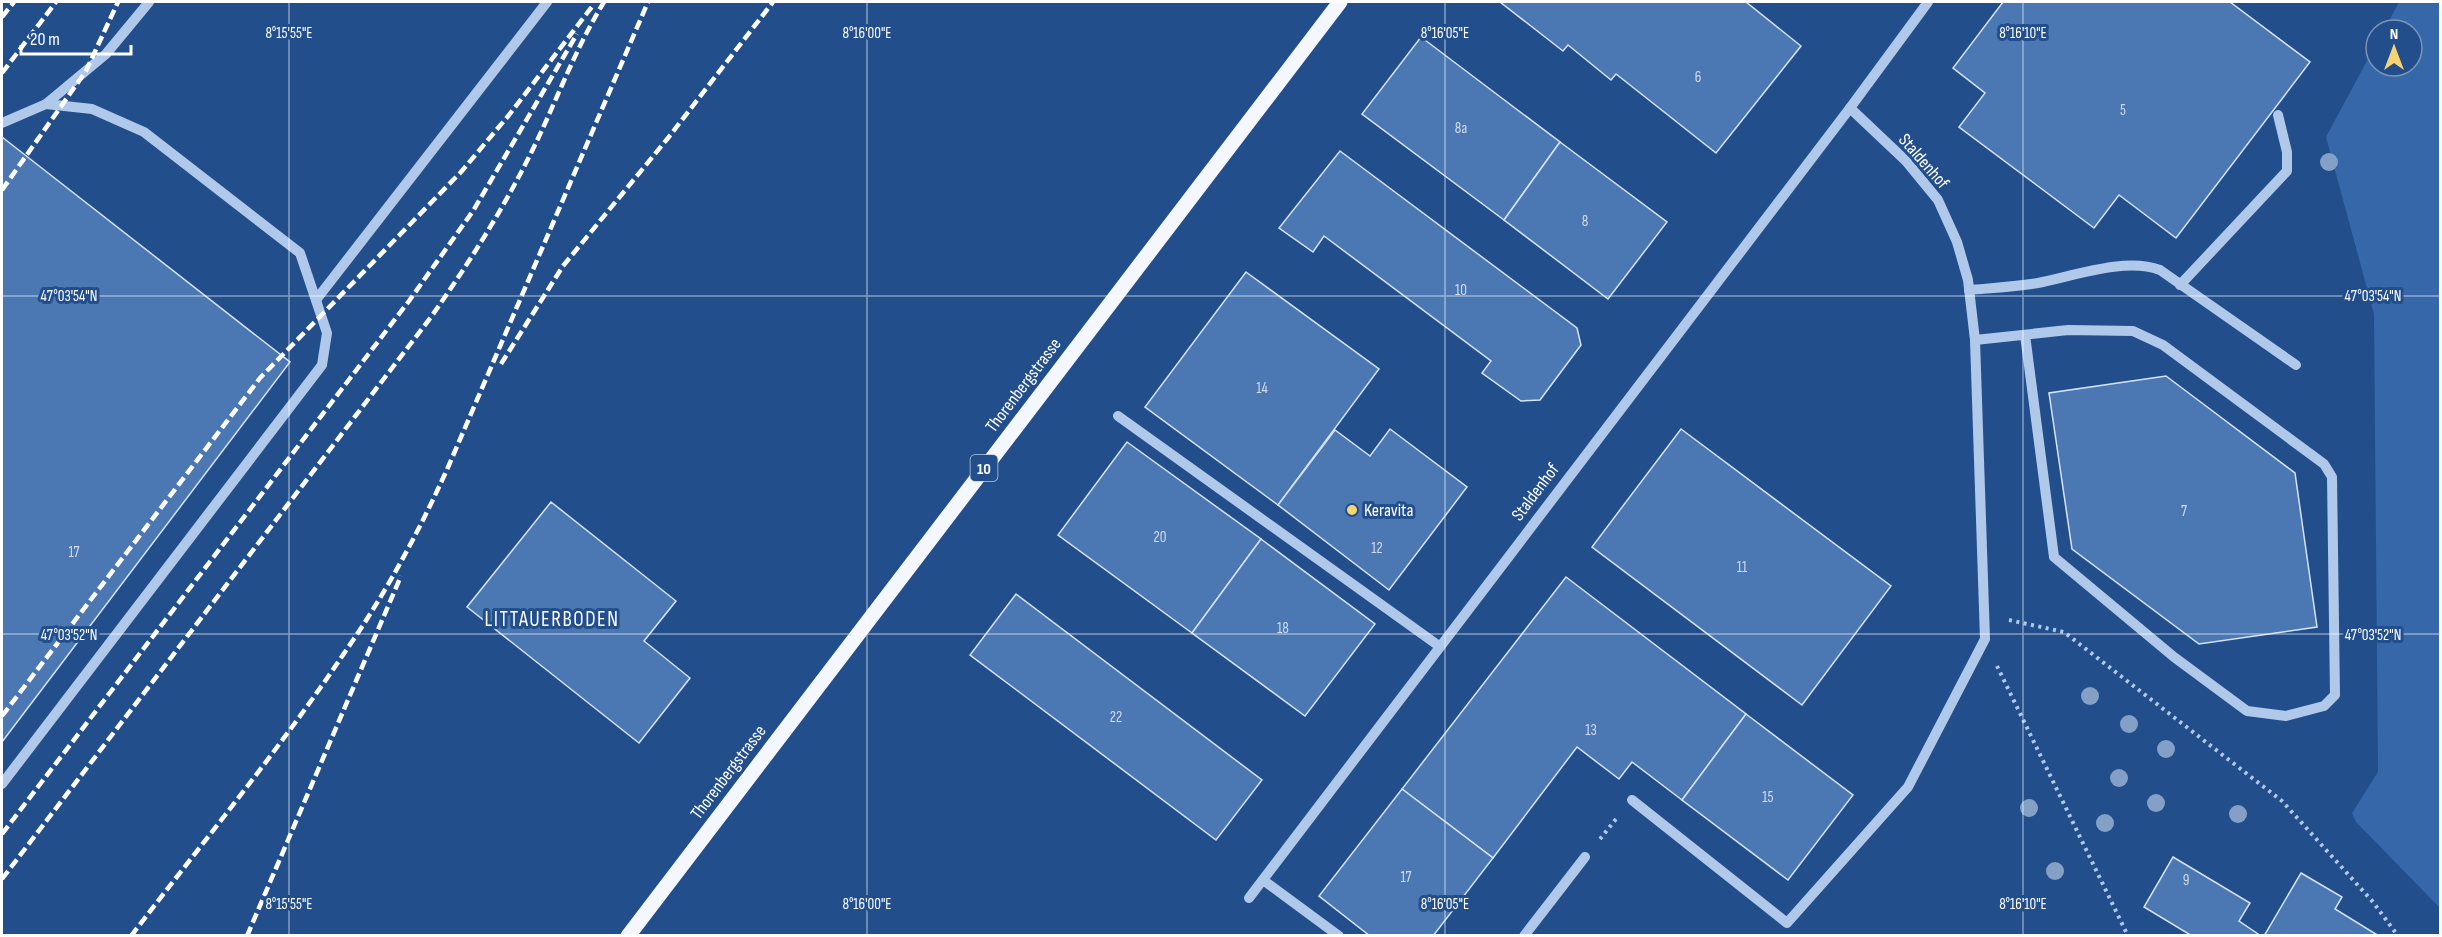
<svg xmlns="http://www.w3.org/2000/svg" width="2442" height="937" font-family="'Sofia Sans Condensed',sans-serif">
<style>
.green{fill:#3667a9}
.building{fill:#4b77b3;stroke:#d5e4f8;stroke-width:1.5}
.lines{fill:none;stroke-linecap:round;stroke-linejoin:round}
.path{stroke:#b0c9eb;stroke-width:4;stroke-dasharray:3 4.5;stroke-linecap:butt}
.minor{stroke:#b0c9eb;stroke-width:10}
.major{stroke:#f4f8fe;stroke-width:15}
.rail{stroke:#fff;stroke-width:4.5;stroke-dasharray:10 4.5;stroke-linecap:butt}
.tree{fill:#84a0c7}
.ticks{fill:none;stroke:#fff;stroke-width:1.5;stroke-opacity:0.45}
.poi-dot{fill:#f7d472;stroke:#224e8c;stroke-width:2}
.labels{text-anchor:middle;stroke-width:6;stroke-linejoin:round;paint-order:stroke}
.number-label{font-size:15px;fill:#d2ddec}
.shield{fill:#224e8c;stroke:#bdcadc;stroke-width:1.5}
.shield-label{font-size:16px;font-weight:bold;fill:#fff}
.street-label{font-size:18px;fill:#fff;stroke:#224e8c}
.poi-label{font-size:18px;fill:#fff;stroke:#224e8c;text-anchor:start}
.quarter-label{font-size:21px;letter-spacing:1.5px;fill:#fff;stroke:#224e8c}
.ticks-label{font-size:15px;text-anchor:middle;fill:#fff;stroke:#224e8c;stroke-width:6;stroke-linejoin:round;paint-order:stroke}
</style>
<rect width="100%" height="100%" fill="#224e8c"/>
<!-- green -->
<path class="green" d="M 2399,2 L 2440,2 L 2440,908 L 2356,822 L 2352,813 L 2378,772 L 2374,314 L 2326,137 L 2376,44 L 2376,66 L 2412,66 L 2412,30 L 2384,30 Z"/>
<!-- building -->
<g class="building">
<path d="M 1500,2 L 1746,2 L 1801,46 L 1716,153 L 1616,74 L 1611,80 L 1568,45 L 1563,51 Z"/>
<path d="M 2003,2 L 2230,2 L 2310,62 L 2176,238 L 2119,195 L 2094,228 L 1959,127 L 1985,93 L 1953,68 Z"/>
<path d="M 1421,37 L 1560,142 L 1504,220 L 1362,114 Z"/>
<path d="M 2,137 L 290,362 L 2,742 Z"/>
<path d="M 1560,142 L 1667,222 L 1608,299 L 1504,220 Z"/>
<path d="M 1340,151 L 1577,328 L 1581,345 L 1540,400 L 1521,401 L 1482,373 L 1491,361 L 1324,236 L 1313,252 L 1279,228 Z"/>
<path d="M 1246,272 L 1379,369 L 1278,505 L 1145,407 Z"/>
<path d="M 2166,376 L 2295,473 L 2317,627 L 2199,644 L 2072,549 L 2049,393 Z"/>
<path d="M 1390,429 L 1467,487 L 1389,590 L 1278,505 L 1335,430 L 1370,456 Z"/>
<path d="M 1681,429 L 1891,586 L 1802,705 L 1592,547 Z"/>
<path d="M 1127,442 L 1261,539 L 1192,633 L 1058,535 Z"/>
<path d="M 551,502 L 676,601 L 644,641 L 690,678 L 639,743 L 467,607 Z"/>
<path d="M 1261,539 L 1375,624 L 1305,716 L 1192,633 Z"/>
<path d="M 1566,577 L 1746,714 L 1682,800 L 1632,762 L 1619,779 L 1577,747 L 1493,858 L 1402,789 Z"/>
<path d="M 1016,594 L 1262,780 L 1216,840 L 970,655 Z"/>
<path d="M 1746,714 L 1853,795 L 1788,880 L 1682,800 Z"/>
<path d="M 1402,789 L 1493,858 L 1433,936 L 1370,936 L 1319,896 Z"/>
<path d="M 2173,857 L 2250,903 L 2239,921 L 2261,936 L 2192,936 L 2144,907 Z"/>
<path d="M 2301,873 L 2342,897 L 2335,909 L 2379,936 L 2264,936 Z"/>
</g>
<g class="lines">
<!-- path -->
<g class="path">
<path d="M 2009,620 L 2064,632 L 2282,801 L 2373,902 L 2398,936"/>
<path d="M 1997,666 L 2128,936"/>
<path d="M 1600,839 L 1616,819"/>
</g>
<!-- minor -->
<g class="minor">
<path d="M 46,104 L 106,54 L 149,2"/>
<path d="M 2,123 L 46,104 L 92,109 L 144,132 L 300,253 L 327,333 L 322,365 L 2,784"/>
<path d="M 2180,285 L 2287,171 L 2287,152 L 2278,115"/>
<path d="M 1969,290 C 1992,288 2015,287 2038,283 C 2074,276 2125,257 2160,270 L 2296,365"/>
<path d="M 316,300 L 547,2"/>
<path d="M 1975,340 L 2068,330 L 2133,331 L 2163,345 L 2324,464 L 2332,477 L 2335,695 L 2324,706 L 2286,716 L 2247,711 L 2174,657 L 2054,557 L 2025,335"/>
<path d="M 1118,416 L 1439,646"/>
<path d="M 1632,800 L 1787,923 L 1908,787 L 1985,639 L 1975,340 L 1968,280 L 1957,242 L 1938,200 L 1906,161 L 1850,108"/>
<path d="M 1263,880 L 1339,936"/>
<path d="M 1249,898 L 1850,108 L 1928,2"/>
<path d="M 1524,936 L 1585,857"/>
</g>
<!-- major -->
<path class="major" d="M 628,936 L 1340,2"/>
<!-- rail -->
<g class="rail">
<path d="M 2,17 L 14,2"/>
<path d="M 2,73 L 56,2"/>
<path d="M 2,190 L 86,71 L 118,2"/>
<path d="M 501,364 L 563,266 L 668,138 L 773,2"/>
<path d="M 2,716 L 260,378 L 461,172 L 509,115 L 594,4"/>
<path d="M 2,834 L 409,301 L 473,211 L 577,34"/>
<path d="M 2,879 L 431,317 C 469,263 504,208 533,149 C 557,100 575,49 604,2"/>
<path d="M 131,936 C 203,842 279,750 345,652 C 386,593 420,530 449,465 L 648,2"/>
<path d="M 247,936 L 401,576"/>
</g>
</g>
<!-- trees -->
<g class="tree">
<circle cx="2329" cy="162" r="9"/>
<circle cx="2090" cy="696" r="9"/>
<circle cx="2129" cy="724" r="9"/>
<circle cx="2166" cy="749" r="9"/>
<circle cx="2119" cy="778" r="9"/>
<circle cx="2156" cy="803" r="9"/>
<circle cx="2029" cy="808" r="9"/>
<circle cx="2238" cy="814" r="9"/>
<circle cx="2105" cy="823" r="9"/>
<circle cx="2055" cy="871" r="9"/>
</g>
<!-- ticks -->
<path class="ticks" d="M 289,2 L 289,936M 867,2 L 867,936M 1445,2 L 1445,936M 2023,2 L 2023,936M 2,296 L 2440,296M 2,634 L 2440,634"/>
<!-- markers -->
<circle class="poi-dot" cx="1352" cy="510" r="6"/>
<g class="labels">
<!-- number labels -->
<g class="number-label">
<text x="1698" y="82">6</text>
<text x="2123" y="115">5</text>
<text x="1461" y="133">8a</text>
<text x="1585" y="226">8</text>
<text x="1461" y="295">10</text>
<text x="1262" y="393">14</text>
<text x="2184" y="516">7</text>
<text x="1160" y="542">20</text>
<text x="1377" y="553">12</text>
<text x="74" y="557">17</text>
<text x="1742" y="572">11</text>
<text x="1283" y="633">18</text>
<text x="1116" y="722">22</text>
<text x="1591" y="735">13</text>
<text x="1768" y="802">15</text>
<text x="1406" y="882">17</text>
<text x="2186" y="885">9</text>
</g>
<!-- shield labels -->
<rect class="shield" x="970.5" y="455" width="27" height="26" rx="4.5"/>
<g class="shield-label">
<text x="984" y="474">10</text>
</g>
<!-- street labels -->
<g class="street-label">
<text transform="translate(1924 161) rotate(49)" y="6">Staldenhof</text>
<text transform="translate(1023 385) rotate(-53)" y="6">Thorenbergstrasse</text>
<text transform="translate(1535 492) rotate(-53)" y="6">Staldenhof</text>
<text transform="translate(728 772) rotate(-53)" y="6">Thorenbergstrasse</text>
</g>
<!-- poi labels -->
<g class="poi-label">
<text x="1364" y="516">Keravita</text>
</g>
<!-- quarter labels -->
<g class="quarter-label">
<text x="552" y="626">LITTAUERBODEN</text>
</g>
</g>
<g class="ticks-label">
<text x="289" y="38">8°15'55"E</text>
<text x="867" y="38">8°16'00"E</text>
<text x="1445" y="38">8°16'05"E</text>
<text x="2023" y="38">8°16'10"E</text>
<text x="69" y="301">47°03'54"N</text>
<text x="2373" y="301">47°03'54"N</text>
<text x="69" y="640">47°03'52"N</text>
<text x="2373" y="640">47°03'52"N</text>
<text x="289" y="909">8°15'55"E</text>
<text x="867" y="909">8°16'00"E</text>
<text x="1445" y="909">8°16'05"E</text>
<text x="2023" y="909">8°16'10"E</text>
</g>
<!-- border -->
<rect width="2442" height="937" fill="none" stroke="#ffffff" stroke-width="6"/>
<!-- north arrow -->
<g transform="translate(2394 48)"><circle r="28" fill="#224e8c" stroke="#7a95ba" stroke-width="1.5"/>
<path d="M0-4.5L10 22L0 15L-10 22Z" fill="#f7d472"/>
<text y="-9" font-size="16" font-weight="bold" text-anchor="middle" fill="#ffffff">N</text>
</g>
<!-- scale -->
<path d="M21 45v9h110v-9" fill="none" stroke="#ffffff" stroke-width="3"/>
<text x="30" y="45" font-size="18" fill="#ffffff" stroke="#224e8c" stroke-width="4.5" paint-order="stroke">20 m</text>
</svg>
